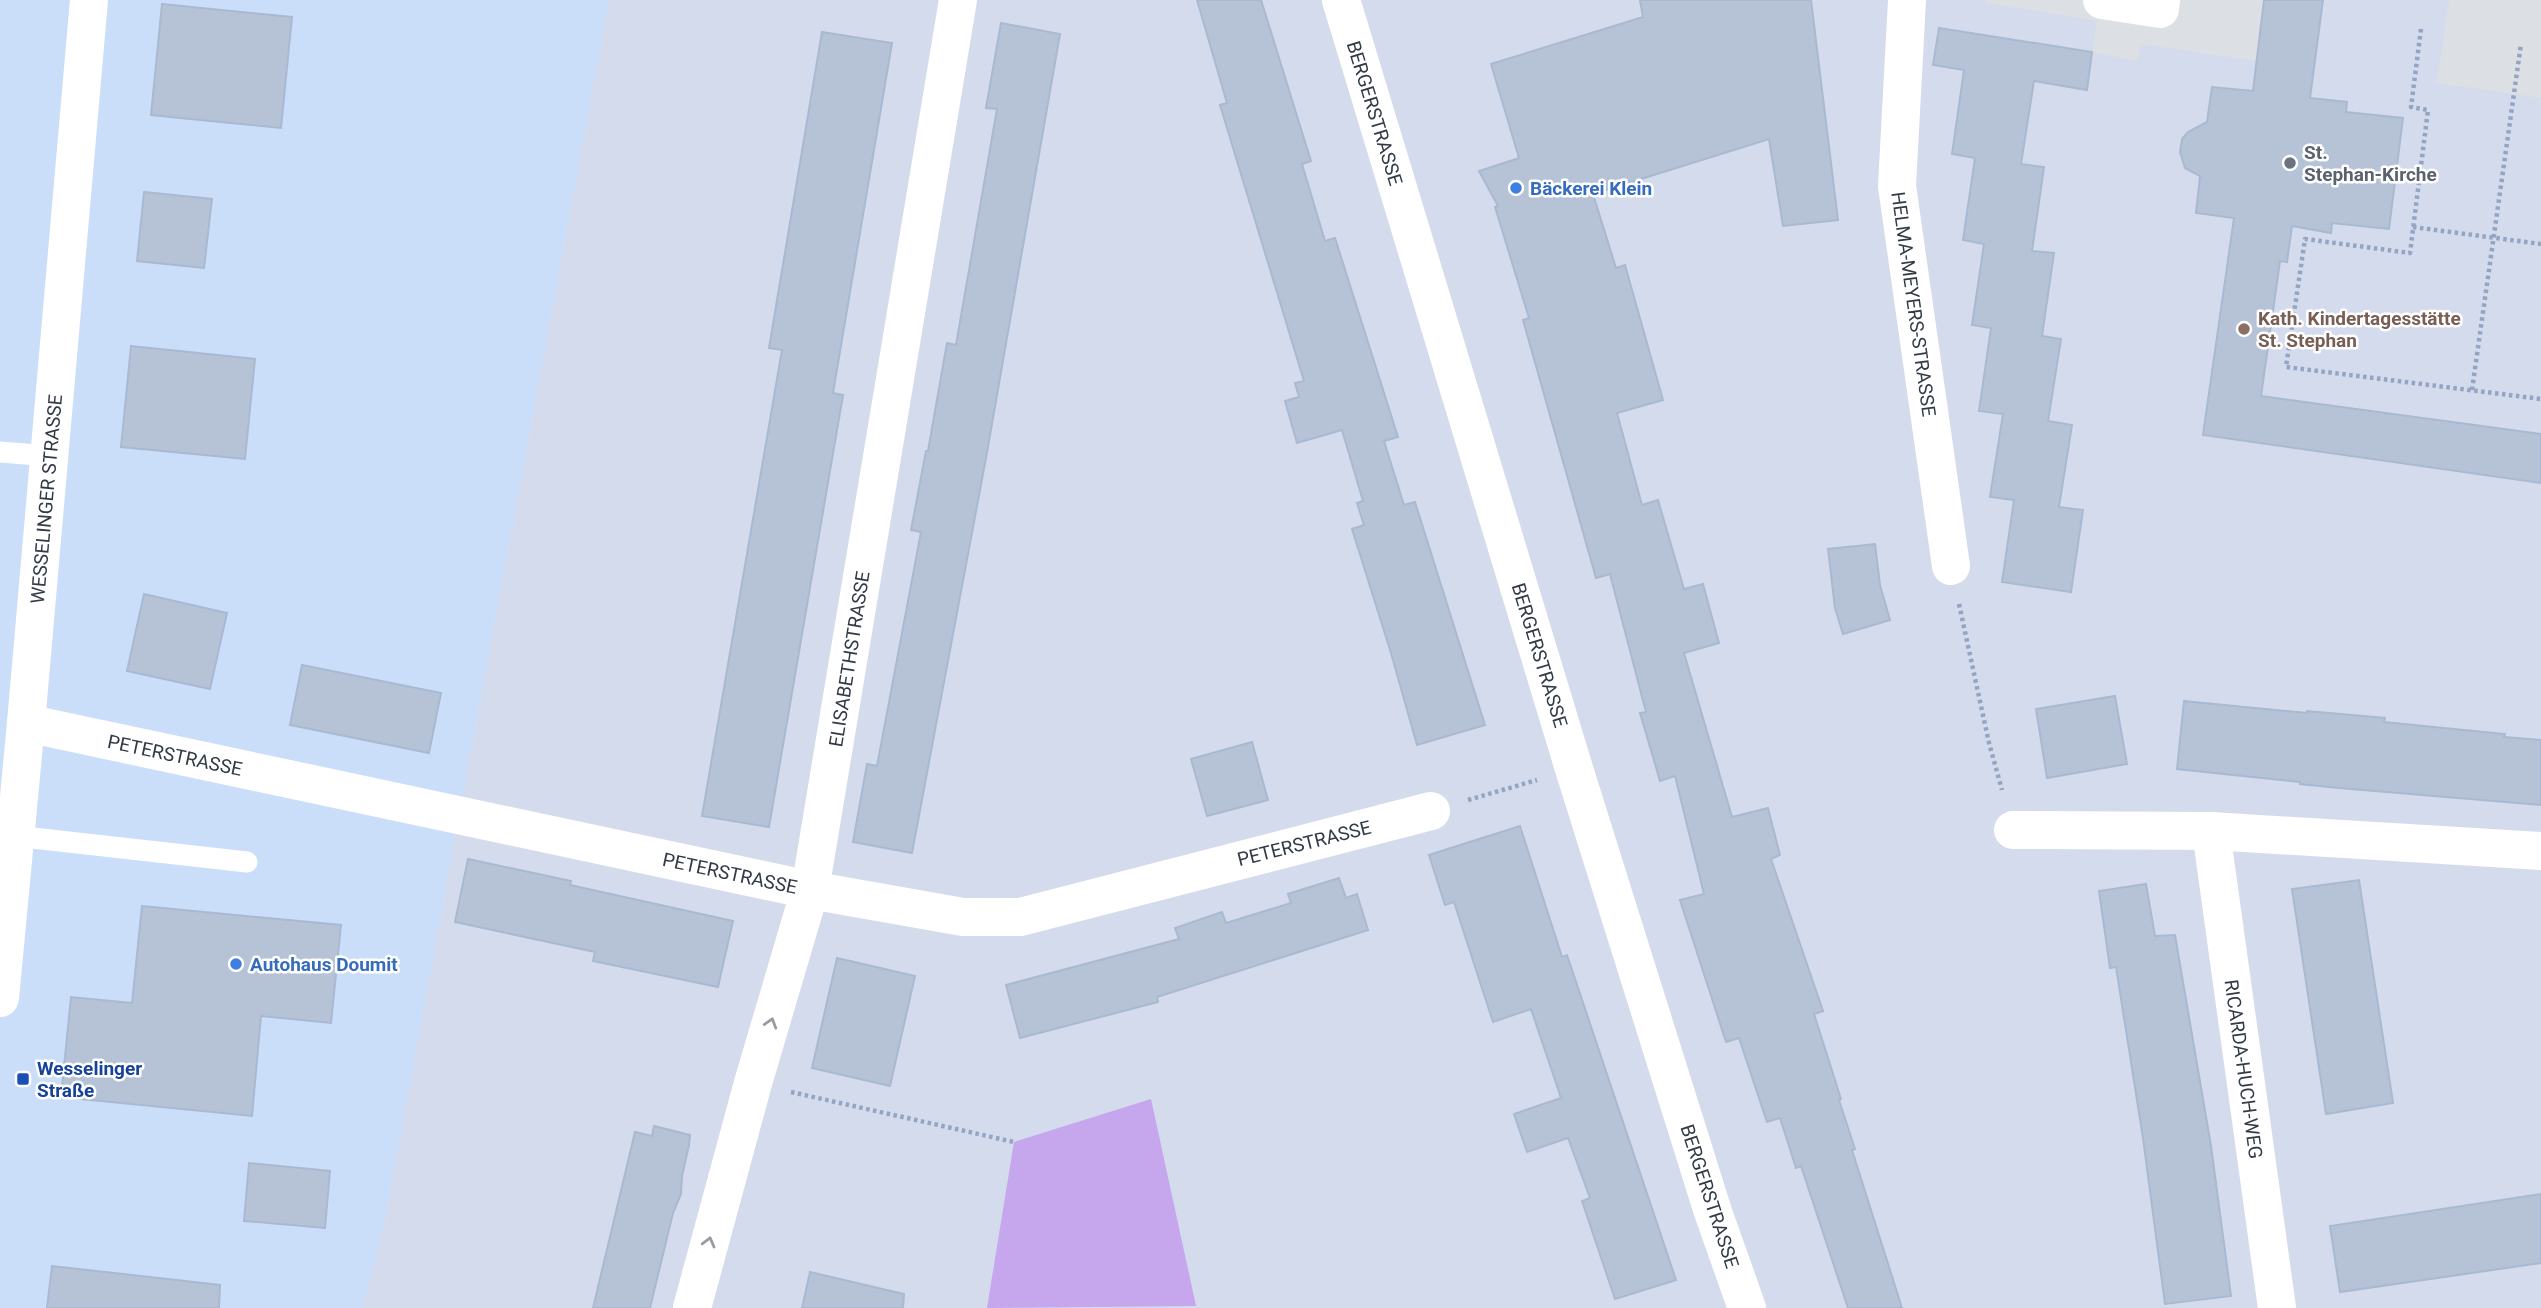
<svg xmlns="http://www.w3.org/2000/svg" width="2541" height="1308" font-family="Roboto,sans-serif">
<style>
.residential{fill:#d4dbec}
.commercial{fill:#cadef9}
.green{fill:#c6a6ed}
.parking{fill:#dcdfe3}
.building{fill:#b6c3d6;stroke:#a9b9d2;stroke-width:2}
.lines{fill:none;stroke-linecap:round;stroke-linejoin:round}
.path{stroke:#94a4c3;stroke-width:4.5;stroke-dasharray:3.5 3.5;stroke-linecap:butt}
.service{stroke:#fff;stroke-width:21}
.minor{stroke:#fff;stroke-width:38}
.tertiary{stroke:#fff;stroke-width:38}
.oneway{stroke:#989ca2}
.worship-dot{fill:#6b7280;stroke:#fff;stroke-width:2.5}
.shop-dot{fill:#3f7fe0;stroke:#fff;stroke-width:2.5}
.education-dot{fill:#8d6e63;stroke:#fff;stroke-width:2.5}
.transit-dot{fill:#1a4fb4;stroke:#fff;stroke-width:2.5}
.labels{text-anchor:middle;stroke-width:5;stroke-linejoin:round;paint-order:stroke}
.street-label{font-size:19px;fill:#323a46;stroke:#fff}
.worship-label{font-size:19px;font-weight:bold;fill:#5b616d;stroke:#fff;text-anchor:start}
.shop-label{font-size:19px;font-weight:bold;fill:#366cbe;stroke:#fff;text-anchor:start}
.education-label{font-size:19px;font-weight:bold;fill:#785e54;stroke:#fff;text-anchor:start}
.transit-label{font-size:19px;font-weight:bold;fill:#164399;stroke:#fff;text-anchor:start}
</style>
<rect width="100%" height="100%" fill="#e2e7f3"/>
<!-- residential -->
<path class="residential" d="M 609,0 L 2541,0 L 2541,1308 L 362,1308 L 383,1231 Z"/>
<!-- commercial -->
<path class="commercial" d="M 0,0 L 609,0 L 383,1231 L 362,1308 L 0,1308 Z"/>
<!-- green -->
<path class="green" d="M 1151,1099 L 1196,1306 L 987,1308 L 1014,1142 Z"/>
<!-- parking -->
<g class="parking">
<path d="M 1986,0 L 2264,0 L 2257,61 L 2141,44 L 2137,61 L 2092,52 L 2097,21 L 1986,3 Z"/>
<path d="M 2449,0 L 2541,0 L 2541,98 L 2437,83 Z"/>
</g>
<!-- building -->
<g class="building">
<path d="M 1197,0 L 1261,0 L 1311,161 L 1302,164 L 1325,241 L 1335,238 L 1398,437 L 1384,441 L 1404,505 L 1415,502 L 1485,725 L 1417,745 L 1391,653 L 1352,529 L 1364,525 L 1357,503 L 1363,501 L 1342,430 L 1297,443 L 1285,401 L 1299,397 L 1295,383 L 1304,381 L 1220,105 L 1227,103 Z"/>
<path d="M 1640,0 L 1811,0 L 1838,220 L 1783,226 L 1769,139 L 1593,194 L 1616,268 L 1625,265 L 1663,400 L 1617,413 L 1642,505 L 1658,500 L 1684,589 L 1703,584 L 1719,643 L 1684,653 L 1732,817 L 1768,808 L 1780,855 L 1771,859 L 1823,1011 L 1814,1014 L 1841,1099 L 1839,1100 L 1855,1149 L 1852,1150 L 1902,1308 L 1848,1308 L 1801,1166 L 1796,1168 L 1780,1118 L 1767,1122 L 1739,1038 L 1726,1042 L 1680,900 L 1704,894 L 1675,776 L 1660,781 L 1640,713 L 1646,712 L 1610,574 L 1596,578 L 1523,320 L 1529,318 L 1495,207 L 1498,206 L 1479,171 L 1519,158 L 1491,64 L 1643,17 Z"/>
<path d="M 2264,0 L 2323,0 L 2310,98 L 2347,102 L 2346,112 L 2403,118 L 2389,229 L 2332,223 L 2331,233 L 2292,226 L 2287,262 L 2280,261 L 2261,396 L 2541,434 L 2541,483 L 2203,435 L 2234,218 L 2196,213 L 2200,176 L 2185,168 L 2180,152 L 2182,139 L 2188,132 L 2207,122 L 2212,87 L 2253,91 Z"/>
<path d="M 162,4 L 292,17 L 281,128 L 151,115 Z"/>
<path d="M 1001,23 L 1060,34 L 986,458 L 912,853 L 853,842 L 867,764 L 877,766 L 921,532 L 911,530 L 926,451 L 928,451 L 947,343 L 956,345 L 997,109 L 986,108 Z"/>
<path d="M 1939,28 L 2092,52 L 2087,90 L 2034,81 L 2021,164 L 2044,167 L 2032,251 L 2054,253 L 2042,336 L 2061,339 L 2048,421 L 2072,425 L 2059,507 L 2083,510 L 2071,592 L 2002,582 L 2014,500 L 1990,497 L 2003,414 L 1979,411 L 1991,328 L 1972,325 L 1984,244 L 1963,240 L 1975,158 L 1952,154 L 1964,70 L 1933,65 Z"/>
<path d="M 822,32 L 892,43 L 833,393 L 843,395 L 769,827 L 702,816 L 782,350 L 769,348 Z"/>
<path d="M 144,192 L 212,199 L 204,268 L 137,261 Z"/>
<path d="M 131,346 L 255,359 L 245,459 L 121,447 Z"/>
<path d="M 1875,544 L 1880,585 L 1890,620 L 1843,634 L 1835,608 L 1828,549 Z"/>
<path d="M 144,594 L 227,613 L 210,689 L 127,671 Z"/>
<path d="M 302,665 L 441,693 L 429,753 L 290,725 Z"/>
<path d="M 2115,696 L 2127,764 L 2047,778 L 2036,709 Z"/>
<path d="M 2184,701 L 2307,713 L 2307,711 L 2385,718 L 2384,722 L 2505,734 L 2504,737 L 2541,740 L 2541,805 L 2339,788 L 2300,784 L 2300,782 L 2177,769 Z"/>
<path d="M 1252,742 L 1268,800 L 1207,816 L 1191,759 Z"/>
<path d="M 1520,826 L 1562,957 L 1567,955 L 1676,1280 L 1615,1299 L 1582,1201 L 1590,1198 L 1568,1138 L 1527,1152 L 1514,1114 L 1561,1098 L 1531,1009 L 1493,1022 L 1454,902 L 1445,905 L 1429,855 Z"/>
<path d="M 468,859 L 571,881 L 570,885 L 733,921 L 718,987 L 593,961 L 595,952 L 455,922 Z"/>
<path d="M 1339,878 L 1346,898 L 1357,894 L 1368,930 L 1157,997 L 1158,1002 L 1020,1038 L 1006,985 L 1179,939 L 1175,928 L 1222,912 L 1226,923 L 1291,903 L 1288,894 Z"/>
<path d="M 2359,880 L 2393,1103 L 2326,1114 L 2292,889 Z"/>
<path d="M 2146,884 L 2155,936 L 2175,935 L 2211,1146 L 2231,1296 L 2165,1304 L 2143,1138 L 2116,967 L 2110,968 L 2099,891 Z"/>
<path d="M 142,906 L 341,925 L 331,1023 L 261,1016 L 252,1116 L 61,1097 L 71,997 L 132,1003 Z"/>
<path d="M 837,958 L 915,976 L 890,1086 L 812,1068 Z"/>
<path d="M 654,1126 L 690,1135 L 689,1145 L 682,1176 L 681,1194 L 673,1213 L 650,1308 L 593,1308 L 635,1132 L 652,1136 Z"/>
<path d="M 249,1163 L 330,1171 L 325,1228 L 244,1221 Z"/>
<path d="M 2541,1194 L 2541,1263 L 2340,1292 L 2330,1226 Z"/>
<path d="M 52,1266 L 220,1285 L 219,1308 L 47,1308 Z"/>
<path d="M 810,1272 L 904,1294 L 903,1308 L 802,1308 Z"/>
</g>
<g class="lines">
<!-- path -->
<g class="path">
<path d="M 2421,29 L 2411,107 L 2428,110 L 2410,253 L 2305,239 L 2286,367 L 2541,399"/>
<path d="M 2413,227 L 2541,244"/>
<path d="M 2472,390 L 2521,44"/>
<path d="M 1959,604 L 1989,743 L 2002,790"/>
<path d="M 1468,800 L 1537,780"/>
<path d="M 791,1092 L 1014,1142"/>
</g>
<!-- service -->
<g class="service">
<path d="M 0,452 L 50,456"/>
<path d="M 15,836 L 247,862"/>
</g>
<!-- minor -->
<g class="minor">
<path d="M 1907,0 L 1897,186 L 1951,566"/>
<path d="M 2102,0 L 2160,9 L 2161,0"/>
<path d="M 26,723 L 810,890 L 963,917 L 1020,917 L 1431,811"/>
<path d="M 2013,830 L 2211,831 L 2541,851"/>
<path d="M 2211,831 L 2277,1308"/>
<path d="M 0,998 L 26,723 L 89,0"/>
<path d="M 692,1308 L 753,1083 L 810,890 L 958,0"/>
</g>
<!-- tertiary -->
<path class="tertiary" d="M 1341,0 L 1575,772 L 1713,1212 L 1747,1308"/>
</g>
<!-- one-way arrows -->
<defs><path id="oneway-chevron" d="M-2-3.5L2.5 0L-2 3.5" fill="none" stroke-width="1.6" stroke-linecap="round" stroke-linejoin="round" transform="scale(1.75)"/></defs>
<g class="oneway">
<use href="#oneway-chevron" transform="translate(771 1023) rotate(-73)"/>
<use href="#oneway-chevron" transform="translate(709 1242) rotate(-75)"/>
</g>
<!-- markers -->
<circle class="worship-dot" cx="2290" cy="163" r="7"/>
<g class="shop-dot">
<circle cx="1516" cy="188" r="7"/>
<circle cx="236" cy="964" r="7"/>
</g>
<circle class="education-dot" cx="2244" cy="329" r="7"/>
<rect class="transit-dot" x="16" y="1072" width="14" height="14" rx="3.5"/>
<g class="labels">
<!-- street labels -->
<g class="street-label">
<text transform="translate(1375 113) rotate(73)" y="7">BERGERSTRASSE</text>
<text transform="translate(1914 304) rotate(82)" y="7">HELMA-MEYERS-STRASSE</text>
<text transform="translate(46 499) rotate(-85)" y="7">WESSELINGER STRASSE</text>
<text transform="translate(1540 655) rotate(73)" y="7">BERGERSTRASSE</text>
<text transform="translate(849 659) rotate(-81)" y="7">ELISABETHSTRASSE</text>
<text transform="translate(175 755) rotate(12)" y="7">PETERSTRASSE</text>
<text transform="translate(1304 843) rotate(-14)" y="7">PETERSTRASSE</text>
<text transform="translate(730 873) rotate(12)" y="7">PETERSTRASSE</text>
<text transform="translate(2244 1069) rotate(82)" y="7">RICARDA-HUCH-WEG</text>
<text transform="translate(1710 1196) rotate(72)" y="7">BERGERSTRASSE</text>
</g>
<!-- worship labels -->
<g class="worship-label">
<text x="2304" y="159">St.<tspan x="2304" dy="22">Stephan-Kirche</tspan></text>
</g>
<!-- shop labels -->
<g class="shop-label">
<text x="1530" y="195">Bäckerei Klein</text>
<text x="250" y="971">Autohaus Doumit</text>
</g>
<!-- education labels -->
<g class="education-label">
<text x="2258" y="325">Kath. Kindertagesstätte<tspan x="2258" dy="22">St. Stephan</tspan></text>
</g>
<!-- transit labels -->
<g class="transit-label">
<text x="37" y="1075">Wesselinger<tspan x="37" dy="22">Straße</tspan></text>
</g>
</g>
</svg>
